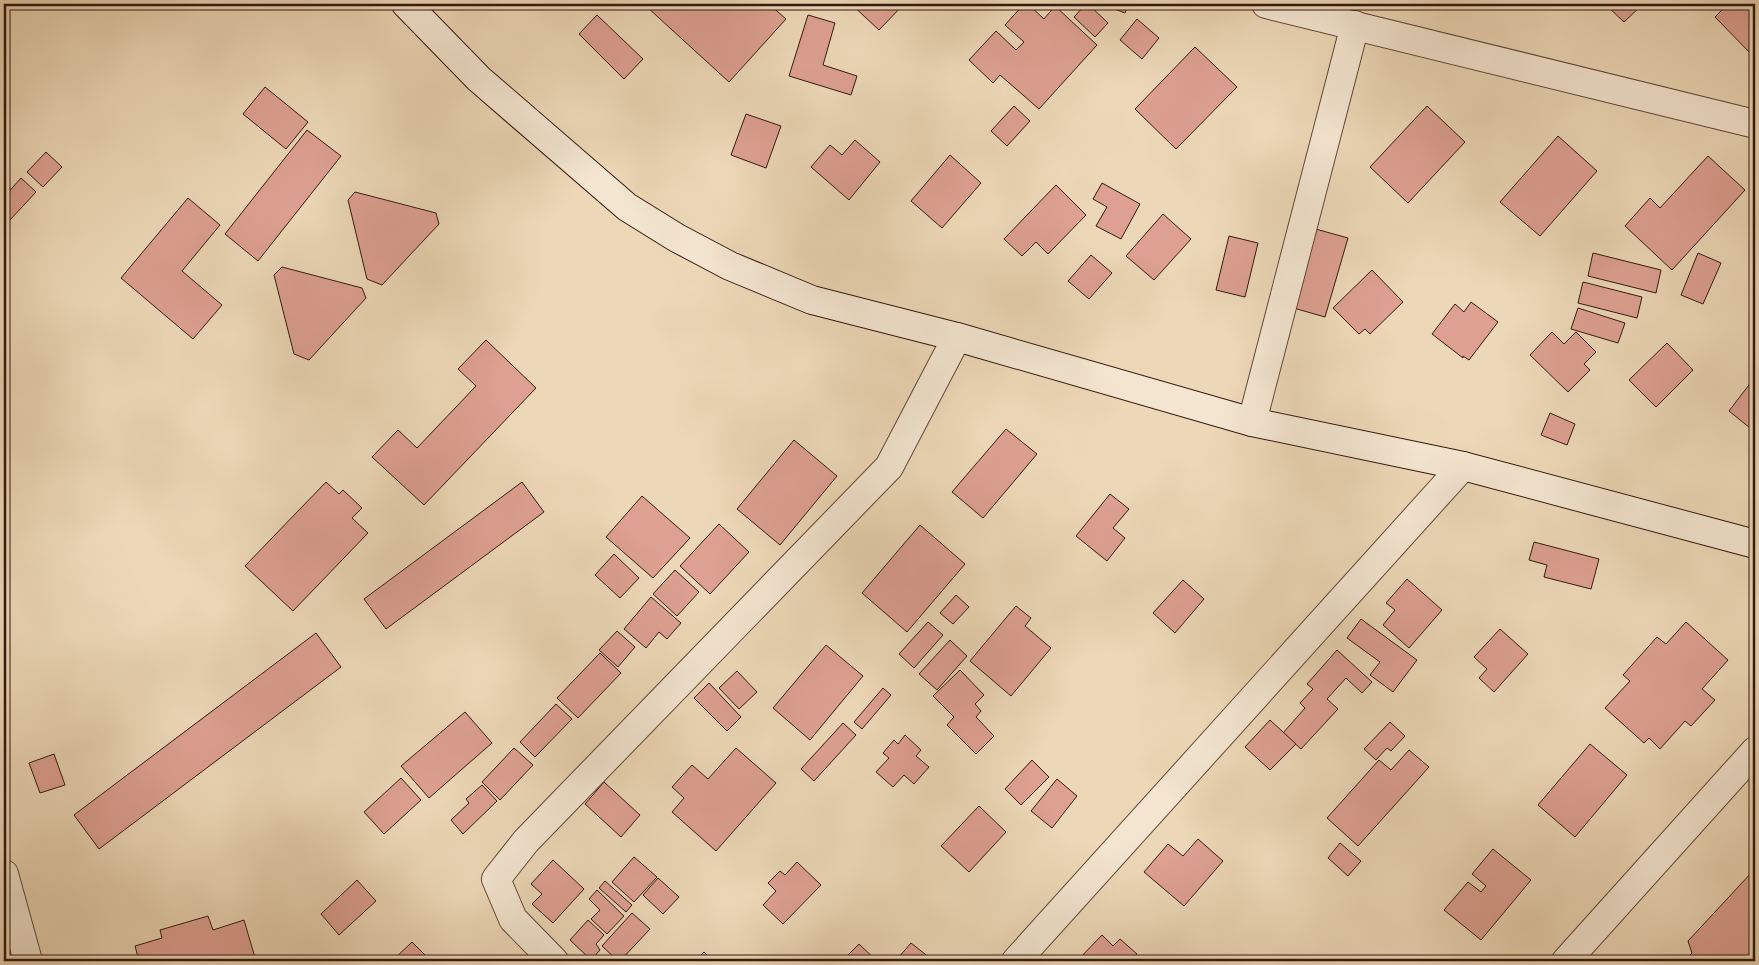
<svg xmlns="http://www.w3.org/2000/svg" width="1759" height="965" font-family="'Sorts Mill Goudy',serif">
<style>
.building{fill:#dda091;stroke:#33190f}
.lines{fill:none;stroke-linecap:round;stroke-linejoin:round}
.street-casing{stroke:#614839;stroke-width:30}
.secondary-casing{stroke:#33190f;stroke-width:30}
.street{stroke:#f3e5d0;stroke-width:28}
.secondary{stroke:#f3e5d0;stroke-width:28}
</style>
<rect width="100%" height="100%" fill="#ecd7b6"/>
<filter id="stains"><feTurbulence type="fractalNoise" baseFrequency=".004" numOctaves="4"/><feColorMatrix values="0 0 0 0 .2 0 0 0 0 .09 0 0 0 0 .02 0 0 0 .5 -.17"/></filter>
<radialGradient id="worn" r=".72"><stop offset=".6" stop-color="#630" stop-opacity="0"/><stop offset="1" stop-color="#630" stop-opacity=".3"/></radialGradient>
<!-- building -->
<g class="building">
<path d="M 650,4 L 769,4 L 786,19 L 729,82 L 647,7 Z"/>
<path d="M 851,4 L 904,4 L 879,30 Z"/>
<path d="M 1024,4 L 1028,4 L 1044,19 L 1055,6 L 1097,45 L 1039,109 L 1000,75 L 993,83 L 969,60 L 996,31 L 1016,50 L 1024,42 L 1005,25 Z"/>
<path d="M 1086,4 L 1088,4 L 1108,23 L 1095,37 L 1074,17 Z"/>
<path d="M 1101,4 L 1129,4 L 1125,13 Z"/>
<path d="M 1605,4 L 1643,4 L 1624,22 Z"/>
<path d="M 1728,4 L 1755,4 L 1755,58 L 1715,17 Z"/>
<path d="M 597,15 L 643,59 L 624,79 L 579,34 Z"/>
<path d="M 808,15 L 835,23 L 823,65 L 857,76 L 851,95 L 789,76 Z"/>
<path d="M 1137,19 L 1159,38 L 1142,59 L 1120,40 Z"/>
<path d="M 1195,47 L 1237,87 L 1176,149 L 1135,109 Z"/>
<path d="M 265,87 L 308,122 L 286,149 L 243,114 Z"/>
<path d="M 1014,106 L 1030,121 L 1007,146 L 991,131 Z"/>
<path d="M 1427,106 L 1465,142 L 1408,203 L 1370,167 Z"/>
<path d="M 746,114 L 781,126 L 766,168 L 731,155 Z"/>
<path d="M 307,130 L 341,156 L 258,261 L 225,234 Z"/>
<path d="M 1558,136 L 1597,171 L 1540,236 L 1500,202 Z"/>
<path d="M 855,140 L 880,162 L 849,200 L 811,167 L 830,145 L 842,155 Z"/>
<path d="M 46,152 L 62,167 L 43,187 L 27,172 Z"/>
<path d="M 950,155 L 981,183 L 942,228 L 911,201 Z"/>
<path d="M 1708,156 L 1745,190 L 1672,270 L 1625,226 L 1650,198 L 1660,208 Z"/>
<path d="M 21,178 L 36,192 L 9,221 L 4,216 L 4,197 Z"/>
<path d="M 1102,183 L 1140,204 L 1121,239 L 1096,226 L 1107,207 L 1093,199 Z"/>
<path d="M 1056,185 L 1086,215 L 1048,254 L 1036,242 L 1022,256 L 1004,239 Z"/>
<path d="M 355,192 L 436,213 L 439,224 L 382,285 L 367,279 L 348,200 Z"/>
<path d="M 188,198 L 220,225 L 182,271 L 222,305 L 193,339 L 121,278 Z"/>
<path d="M 1163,214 L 1191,239 L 1154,280 L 1126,256 Z"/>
<path d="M 1312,228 L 1348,238 L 1325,317 L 1290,307 Z"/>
<path d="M 1229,236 L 1258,243 L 1245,297 L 1216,290 Z"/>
<path d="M 1593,253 L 1661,270 L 1656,293 L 1588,276 Z"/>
<path d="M 1698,253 L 1721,263 L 1703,304 L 1681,295 Z"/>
<path d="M 1091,255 L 1112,273 L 1089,299 L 1068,281 Z"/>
<path d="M 1755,256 L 1755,268 L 1749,262 Z"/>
<path d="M 282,267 L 362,288 L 366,298 L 309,360 L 294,354 L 274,275 Z"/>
<path d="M 1372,270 L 1403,302 L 1370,334 L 1365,329 L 1359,334 L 1333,308 Z"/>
<path d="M 1583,282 L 1642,297 L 1637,318 L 1578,303 Z"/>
<path d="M 1471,302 L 1498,322 L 1469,360 L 1463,356 L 1463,358 L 1432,334 L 1455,304 L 1464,312 Z"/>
<path d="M 1578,308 L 1625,323 L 1618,343 L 1571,329 Z"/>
<path d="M 1552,332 L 1564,344 L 1576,332 L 1596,352 L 1584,364 L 1590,370 L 1568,392 L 1530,355 Z"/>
<path d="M 486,340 L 536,388 L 424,505 L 372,457 L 398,430 L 417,448 L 476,386 L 458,369 Z"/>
<path d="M 1667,343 L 1693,370 L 1656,407 L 1629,380 Z"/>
<path d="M 1755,377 L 1755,432 L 1729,411 Z"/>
<path d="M 1550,413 L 1575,424 L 1567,445 L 1541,435 Z"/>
<path d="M 1006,429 L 1037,454 L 983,518 L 952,492 Z"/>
<path d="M 794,440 L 837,476 L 780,545 L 737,509 Z"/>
<path d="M 326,482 L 339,494 L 343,490 L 362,508 L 352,518 L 368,533 L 293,611 L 245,566 Z"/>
<path d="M 522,482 L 544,512 L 386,629 L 364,599 Z"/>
<path d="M 1110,494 L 1129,509 L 1113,528 L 1125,538 L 1107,561 L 1076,536 Z"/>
<path d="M 642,496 L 690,538 L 653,578 L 606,537 Z"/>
<path d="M 719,524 L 749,552 L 710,594 L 680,566 Z"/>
<path d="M 920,525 L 965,564 L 907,632 L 862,593 Z"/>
<path d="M 1534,542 L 1599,559 L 1591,589 L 1544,577 L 1547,565 L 1529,560 Z"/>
<path d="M 614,554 L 639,578 L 620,598 L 595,575 Z"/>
<path d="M 675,570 L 699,592 L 677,616 L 653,594 Z"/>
<path d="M 1407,579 L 1442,610 L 1409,648 L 1383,625 L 1395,610 L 1386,603 Z"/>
<path d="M 1183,580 L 1204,599 L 1175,633 L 1153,613 Z"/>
<path d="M 956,595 L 969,607 L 953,624 L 940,613 Z"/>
<path d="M 651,597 L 681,623 L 667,639 L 659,632 L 646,648 L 624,629 Z"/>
<path d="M 1016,606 L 1031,618 L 1025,626 L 1051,648 L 1011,696 L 970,661 Z"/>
<path d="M 1361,619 L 1417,660 L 1393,692 L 1370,675 L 1380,662 L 1347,638 Z"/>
<path d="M 928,622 L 943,635 L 914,668 L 899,654 Z"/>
<path d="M 1686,622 L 1728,660 L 1702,689 L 1715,700 L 1691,726 L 1685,721 L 1660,749 L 1649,738 L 1644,743 L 1605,708 L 1630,681 L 1623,675 L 1657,637 L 1666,644 Z"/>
<path d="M 1500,629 L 1528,654 L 1494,692 L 1479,678 L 1487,669 L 1474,657 Z"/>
<path d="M 617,631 L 635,647 L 618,667 L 599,650 Z"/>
<path d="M 316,633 L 341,667 L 99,849 L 74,815 Z"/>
<path d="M 950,640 L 967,656 L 937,690 L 919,674 Z"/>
<path d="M 826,645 L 863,676 L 810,740 L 773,708 Z"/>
<path d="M 1337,650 L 1372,682 L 1362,693 L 1346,678 L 1327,699 L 1338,709 L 1301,749 L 1283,733 L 1305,708 L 1300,703 L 1313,689 L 1307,684 Z"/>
<path d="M 600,653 L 621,673 L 578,718 L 557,698 Z"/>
<path d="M 960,670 L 984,695 L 975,704 L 981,711 L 976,717 L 994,736 L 976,754 L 947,725 L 954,717 L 933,696 Z"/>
<path d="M 737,671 L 757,692 L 739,709 L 719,688 Z"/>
<path d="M 709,683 L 741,717 L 727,731 L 694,698 Z"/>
<path d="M 883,688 L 891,695 L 862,729 L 854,722 Z"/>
<path d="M 556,704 L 572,719 L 535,757 L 520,742 Z"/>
<path d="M 465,712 L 492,743 L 429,798 L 401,766 Z"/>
<path d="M 1270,720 L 1296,744 L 1270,770 L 1245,747 Z"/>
<path d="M 1390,722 L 1405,736 L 1391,751 L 1387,748 L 1376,760 L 1364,749 Z"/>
<path d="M 843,723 L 856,735 L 814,781 L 801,769 Z"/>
<path d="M 905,735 L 921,750 L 916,756 L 929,767 L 914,784 L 904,775 L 893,787 L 876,772 L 889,758 L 883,753 L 894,740 L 898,744 Z"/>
<path d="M 1590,744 L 1627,775 L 1575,837 L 1538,805 Z"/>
<path d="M 514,748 L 533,765 L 500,800 L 482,782 Z"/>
<path d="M 736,748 L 776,783 L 716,851 L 672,812 L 684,798 L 672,787 L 692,765 L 708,779 Z"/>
<path d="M 1409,750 L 1429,767 L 1358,846 L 1327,818 L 1379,760 L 1391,770 Z"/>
<path d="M 54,754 L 65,785 L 40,793 L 29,763 Z"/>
<path d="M 1032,760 L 1049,777 L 1021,805 L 1005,789 Z"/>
<path d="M 401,778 L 421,800 L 384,834 L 364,812 Z"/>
<path d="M 1057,779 L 1077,796 L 1052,828 L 1031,811 Z"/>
<path d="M 604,782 L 640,815 L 621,837 L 585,804 Z"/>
<path d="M 482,785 L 497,801 L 463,834 L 451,820 L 469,803 L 466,799 Z"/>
<path d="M 979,806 L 1006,832 L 969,872 L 941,846 Z"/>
<path d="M 1198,839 L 1223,861 L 1184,906 L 1144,872 L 1168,844 L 1183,856 Z"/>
<path d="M 1340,843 L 1361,861 L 1348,876 L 1328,858 Z"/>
<path d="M 1493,849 L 1531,880 L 1481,940 L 1444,910 L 1468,882 L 1481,892 L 1486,886 L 1472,874 Z"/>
<path d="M 634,857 L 657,877 L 634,902 L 612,882 Z"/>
<path d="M 553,860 L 584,889 L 553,923 L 532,904 L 542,894 L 531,884 Z"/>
<path d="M 797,862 L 821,885 L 783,924 L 763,905 L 776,891 L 768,883 L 780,871 L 785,875 Z"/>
<path d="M 1753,871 L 1755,873 L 1755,961 L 1684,961 L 1692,953 L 1688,941 Z"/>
<path d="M 658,878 L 679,897 L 663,914 L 643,895 Z"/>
<path d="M 357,880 L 376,901 L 339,935 L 321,914 Z"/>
<path d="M 605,881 L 632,905 L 626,912 L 599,888 Z"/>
<path d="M 597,890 L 624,916 L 607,934 L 591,919 L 600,910 L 589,899 Z"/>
<path d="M 632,913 L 650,929 L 620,961 L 618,961 L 602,946 Z"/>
<path d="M 208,916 L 213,930 L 244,920 L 256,961 L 139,961 L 135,946 L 162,938 L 160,930 Z"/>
<path d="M 588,920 L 604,935 L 596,944 L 600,950 L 591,960 L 570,940 Z"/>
<path d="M 1102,935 L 1113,946 L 1120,939 L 1137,954 L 1129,961 L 1077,961 Z"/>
<path d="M 412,942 L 431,961 L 392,961 Z"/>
<path d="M 911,943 L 930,958 L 927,961 L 902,961 L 898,958 Z"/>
<path d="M 859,944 L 877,961 L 842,961 Z"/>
<path d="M 704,952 L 713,961 L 695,961 Z"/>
<path d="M 1302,955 L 1309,961 L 1297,961 Z"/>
<path d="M 1601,955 L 1607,961 L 1595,961 Z"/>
</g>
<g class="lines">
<defs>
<g id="street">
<path d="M 1266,4 L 1755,124"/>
<path d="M 1252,422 L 1355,25"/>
<path d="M 4,874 L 28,961"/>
<path d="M 554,961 L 513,919 L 496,879 L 526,841 L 889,467 L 957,337"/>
<path d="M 1016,961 L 1463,466"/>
<path d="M 1566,961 L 1755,751"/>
</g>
<path id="secondary" d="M 406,4 L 479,79 L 627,207 L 677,238 L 730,266 L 812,300 L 957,337 L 1252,422 L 1463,466 L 1755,544"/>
</defs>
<!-- street casing -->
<use href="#street" class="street-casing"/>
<!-- secondary casing -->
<use href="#secondary" class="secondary-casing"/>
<!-- street -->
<use href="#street" class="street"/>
<!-- secondary -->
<use href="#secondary" class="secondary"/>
</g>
<!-- margin -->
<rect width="1759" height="965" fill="none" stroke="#ecd7b6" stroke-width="20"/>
<rect x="5" y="5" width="1749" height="955" fill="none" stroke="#33190f" stroke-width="2.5"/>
<rect x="10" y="10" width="1739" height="945" fill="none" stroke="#33190f"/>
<rect width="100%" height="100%" filter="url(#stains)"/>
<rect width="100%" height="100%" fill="url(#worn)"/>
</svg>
